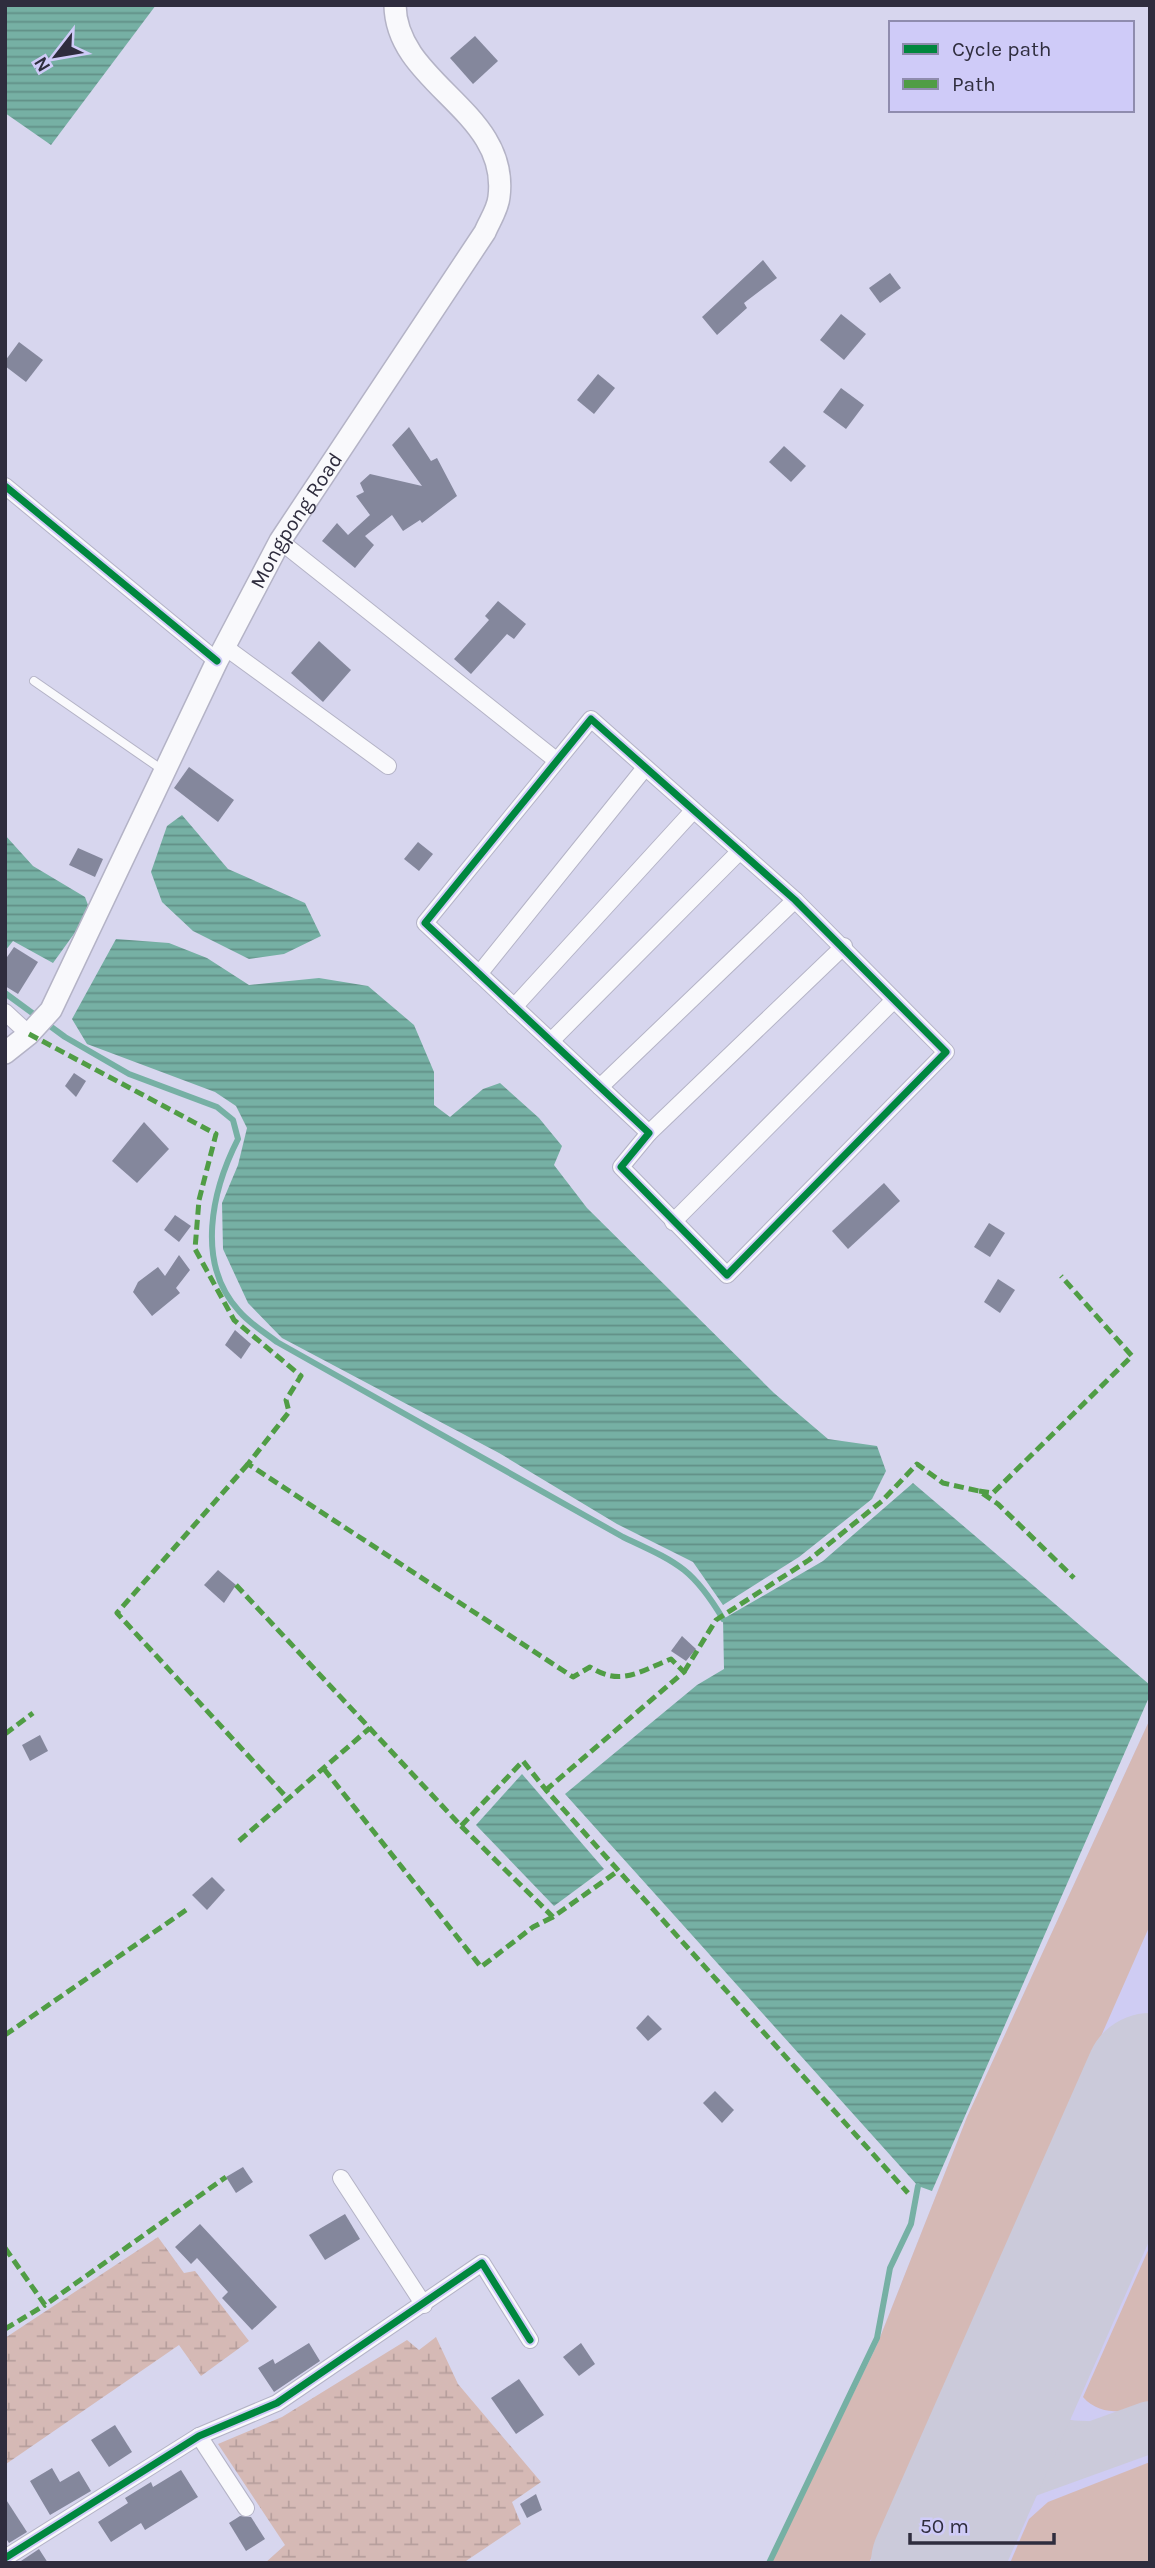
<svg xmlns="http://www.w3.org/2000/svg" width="1155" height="2568" font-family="Karla,sans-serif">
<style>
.built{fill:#cfccf3}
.green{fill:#d5b9b5}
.wetland{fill:url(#wetland-marsh)}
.water{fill:url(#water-rules)}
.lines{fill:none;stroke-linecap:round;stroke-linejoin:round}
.stream{stroke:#76b0a4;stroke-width:6}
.taxiway{stroke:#cbcada;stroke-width:52}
.runway{stroke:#cbcada;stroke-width:130}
.building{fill:#84879c}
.service-casing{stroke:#b4b3c6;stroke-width:10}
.minor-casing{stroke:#b4b3c6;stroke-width:18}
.secondary-casing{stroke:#b4b3c6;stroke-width:24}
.service{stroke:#f9f9fc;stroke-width:8}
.minor{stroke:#f9f9fc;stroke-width:16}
.secondary{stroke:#f9f9fc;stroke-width:21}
.quiet{stroke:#509d45;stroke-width:5;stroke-dasharray:10 5;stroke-linecap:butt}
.cycleway-casing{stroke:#cfcbf8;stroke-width:11}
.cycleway{stroke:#00873e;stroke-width:7}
.labels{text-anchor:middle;stroke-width:7;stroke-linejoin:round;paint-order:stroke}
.street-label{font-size:21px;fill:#2f2d3e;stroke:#cfcbf8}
</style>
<defs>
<pattern id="wetland-marsh" width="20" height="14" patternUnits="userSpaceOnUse" patternTransform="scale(1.75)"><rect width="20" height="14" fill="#d5b9b5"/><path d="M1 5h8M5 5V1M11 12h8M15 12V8" fill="none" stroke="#b79f9d"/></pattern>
<pattern id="water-rules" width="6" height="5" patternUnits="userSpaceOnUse" patternTransform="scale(1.75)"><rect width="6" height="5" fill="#76b0a4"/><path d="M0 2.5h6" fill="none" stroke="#619087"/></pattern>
</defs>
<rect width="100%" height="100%" fill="#d7d6ee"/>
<!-- built -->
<path class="built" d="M 1150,1719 L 1150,2563 L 771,2563 L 877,2345 L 967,2117 Z"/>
<!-- green -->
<g class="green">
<path d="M 1150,1719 L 1150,1925 L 869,2563 L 771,2563 L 877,2345 L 967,2117 Z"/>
<path d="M 1150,2246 L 1150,2409 C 1126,2411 1100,2417 1083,2397 Z"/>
<path d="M 1150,2462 L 1150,2563 L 1010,2563 L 1029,2519 L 1048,2502 Z"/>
</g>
<!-- wetland -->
<g class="wetland">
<path d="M 158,2237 L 184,2273 L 195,2271 L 249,2341 L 201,2376 L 179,2345 L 6,2464 L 5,2338 Z"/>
<path d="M 436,2337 L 458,2384 L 541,2482 L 512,2502 L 521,2524 L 463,2563 L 265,2563 L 285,2545 L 218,2444 L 282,2417 L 407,2340 L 419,2350 Z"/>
</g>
<!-- water -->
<g class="water">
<path d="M 5,5 L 156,5 L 51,145 L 5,113 Z"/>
<path d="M 182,815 L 228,869 L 305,903 L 321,936 L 284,954 L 249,959 L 193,931 L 162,902 L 151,872 L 167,826 Z"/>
<path d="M 5,835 L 33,866 L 85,897 L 88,905 L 79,927 L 53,963 L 13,941 L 5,951 Z"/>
<path d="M 116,939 L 169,943 L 207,958 L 249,985 L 319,978 L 368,986 L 414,1025 L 434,1072 L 434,1105 L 450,1117 L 483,1089 L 500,1083 L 539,1118 L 562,1146 L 554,1165 L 587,1208 L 774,1393 L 828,1439 L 877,1446 L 886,1471 L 872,1499 L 799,1557 L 723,1605 L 693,1562 L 617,1524 L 499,1453 L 282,1338 L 248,1303 L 223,1249 L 222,1203 L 238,1165 L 247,1128 L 236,1106 L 215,1092 L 87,1044 L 72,1019 Z"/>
<path d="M 913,1483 L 1150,1685 L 1150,1695 L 932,2191 L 918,2186 L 565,1794 L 697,1685 L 724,1669 L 723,1619 L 823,1561 Z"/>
<path d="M 522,1774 L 604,1869 L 554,1906 L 476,1825 Z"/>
</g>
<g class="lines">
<!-- stream -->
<g class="stream">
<path d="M 5,993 L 65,1037 L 129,1074 L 217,1107 L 233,1120 L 238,1139 C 212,1190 195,1263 239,1311 C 249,1323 264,1332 277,1342 L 623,1537 C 676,1562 692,1567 723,1619"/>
<path d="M 769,2563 L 877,2338 L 890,2268 L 911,2224 L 918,2186"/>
</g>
<!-- taxiway -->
<g class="taxiway">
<path d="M 1018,2377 C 1015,2427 1039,2447 1087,2447"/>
<path d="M 960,2507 L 970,2495 L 989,2485 L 1150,2427"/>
</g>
<!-- runway -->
<path class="runway" d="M 936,2563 L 1150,2078"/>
</g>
<!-- building -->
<g class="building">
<path d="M 475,36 L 498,61 L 473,84 L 450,58 Z"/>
<path d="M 763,260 L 777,278 L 744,303 L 747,308 L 717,335 L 702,317 Z"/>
<path d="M 890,273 L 901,288 L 880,303 L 869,288 Z"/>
<path d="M 841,314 L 866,334 L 844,360 L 820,340 Z"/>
<path d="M 19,342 L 43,360 L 26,382 L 5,366 L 5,361 Z"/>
<path d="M 598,374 L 615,388 L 594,414 L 577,400 Z"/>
<path d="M 841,388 L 864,405 L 846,429 L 823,412 Z"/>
<path d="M 409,427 L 431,461 L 437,458 L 457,496 L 422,523 L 420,520 L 403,531 L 392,515 L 365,536 L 374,545 L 355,568 L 322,541 L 337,523 L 348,535 L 370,515 L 356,496 L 364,492 L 360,483 L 370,474 L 422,486 L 392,445 Z"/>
<path d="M 784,446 L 806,466 L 791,482 L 769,462 Z"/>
<path d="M 498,601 L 526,624 L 514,639 L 507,634 L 471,674 L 454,659 L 489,620 L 485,616 Z"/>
<path d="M 319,641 L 351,670 L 323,702 L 291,673 Z"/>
<path d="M 189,767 L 234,800 L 218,822 L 174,788 Z"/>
<path d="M 418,842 L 433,854 L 419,871 L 404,859 Z"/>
<path d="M 78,848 L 103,859 L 95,877 L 69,865 Z"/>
<path d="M 14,947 L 38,962 L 18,994 L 5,986 L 5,960 Z"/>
<path d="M 74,1073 L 86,1081 L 76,1097 L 65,1086 Z"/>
<path d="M 144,1122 L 169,1149 L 137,1183 L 112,1161 Z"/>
<path d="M 884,1183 L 900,1201 L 848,1249 L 832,1231 Z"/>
<path d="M 175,1215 L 191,1226 L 179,1242 L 164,1230 Z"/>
<path d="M 989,1223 L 1005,1233 L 990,1257 L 974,1247 Z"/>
<path d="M 179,1255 L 190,1270 L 176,1288 L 180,1293 L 152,1316 L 133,1292 L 138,1282 L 158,1267 L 165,1276 Z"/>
<path d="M 998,1279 L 1015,1290 L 1000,1313 L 984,1302 Z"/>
<path d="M 235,1330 L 251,1344 L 241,1359 L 225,1345 Z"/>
<path d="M 218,1570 L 236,1585 L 224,1603 L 204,1585 Z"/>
<path d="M 682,1636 L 696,1649 L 686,1661 L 671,1651 Z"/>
<path d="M 40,1735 L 48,1751 L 30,1761 L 22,1745 Z"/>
<path d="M 212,1877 L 225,1890 L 207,1910 L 192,1895 Z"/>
<path d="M 648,2015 L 662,2029 L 648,2041 L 636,2028 Z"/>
<path d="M 715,2091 L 734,2110 L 722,2123 L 703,2103 Z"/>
<path d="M 243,2167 L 253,2182 L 236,2193 L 226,2177 Z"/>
<path d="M 345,2214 L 360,2239 L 325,2260 L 309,2235 Z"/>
<path d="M 200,2224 L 277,2307 L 252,2330 L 222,2298 L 228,2292 L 197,2258 L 191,2264 L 175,2247 Z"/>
<path d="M 309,2343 L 320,2361 L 274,2392 L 258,2368 L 273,2359 L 275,2364 Z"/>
<path d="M 581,2343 L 595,2364 L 579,2376 L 563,2357 Z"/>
<path d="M 519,2379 L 544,2415 L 516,2434 L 491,2398 Z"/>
<path d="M 115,2425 L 132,2452 L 109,2467 L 91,2440 Z"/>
<path d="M 52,2468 L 60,2482 L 79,2471 L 91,2491 L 50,2515 L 30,2481 Z"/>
<path d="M 181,2470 L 198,2497 L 145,2530 L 141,2523 L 111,2542 L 98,2522 L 128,2503 L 125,2498 L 151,2482 L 153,2487 Z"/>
<path d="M 536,2494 L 542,2510 L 527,2518 L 520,2504 Z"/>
<path d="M 5,2498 L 27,2532 L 9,2543 L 5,2537 Z"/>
<path d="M 240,2516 L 251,2517 L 265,2539 L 246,2551 L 229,2523 Z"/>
<path d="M 39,2549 L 48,2563 L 22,2563 L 21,2561 Z"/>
</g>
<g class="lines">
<defs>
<path id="service" d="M 34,681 L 164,771"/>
<g id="minor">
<path d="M 5,486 L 217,661"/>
<path d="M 280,541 L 556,760"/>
<path d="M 225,647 L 388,766"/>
<path d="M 591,719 L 795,900 L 946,1052 L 727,1275 L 621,1167 L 649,1133 L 425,923 Z"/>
<path d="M 479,974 L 644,769"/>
<path d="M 514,1007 L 692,812"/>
<path d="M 5,1012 L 29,1034"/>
<path d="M 551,1041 L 740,851"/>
<path d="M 600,1087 L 795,900"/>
<path d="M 649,1133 L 844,946"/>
<path d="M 673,1222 L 894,1000"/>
<path d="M 341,2178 L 424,2305"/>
<path d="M 199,2436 L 246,2508"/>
<path d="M 5,2558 L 199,2436 L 277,2403 L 482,2263 L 530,2340"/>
</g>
<g id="secondary">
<path id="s1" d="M 5,1053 L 29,1034 L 51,1010 L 217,661 L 280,541 L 485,232 C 489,222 498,209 499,197 C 510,111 396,84 395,5"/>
</g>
</defs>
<!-- service casing -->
<use href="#service" class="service-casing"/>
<!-- minor casing -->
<use href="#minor" class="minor-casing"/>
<!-- secondary casing -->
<use href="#secondary" class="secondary-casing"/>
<!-- service -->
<use href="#service" class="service"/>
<!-- minor -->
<use href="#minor" class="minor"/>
<!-- secondary -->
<use href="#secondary" class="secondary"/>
<!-- quiet -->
<g class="quiet">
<path d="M 29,1034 L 216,1134 L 199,1200 L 195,1249 L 234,1320 L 301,1376 L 286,1400 L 289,1412 L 248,1464 L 573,1677 L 590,1667 C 621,1687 640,1671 671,1659 L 684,1672 L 546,1790"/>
<path d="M 248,1464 L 117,1613 L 288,1799"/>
<path d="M 979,1491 L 993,1493 L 1132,1356 L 1061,1276"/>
<path d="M 236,1585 L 461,1826 L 523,1761 L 546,1790 L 908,2193"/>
<path d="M 684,1672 L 716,1620 L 809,1560 L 882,1501 L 917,1464 L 943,1483 L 979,1491 L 998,1504 L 1074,1578"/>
<path d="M 5,1734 L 33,1713"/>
<path d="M 324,1769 L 481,1967 L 533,1927 L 553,1917"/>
<path d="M 461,1826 L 553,1917 L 618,1871"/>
<path d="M 239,1841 L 370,1728"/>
<path d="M 5,2035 L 189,1908"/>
<path d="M 5,2248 L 45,2305 L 226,2177"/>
<path d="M 5,2329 L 45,2305"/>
</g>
<defs>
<g id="cycleway">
<path d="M 5,486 L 217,661"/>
<path d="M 591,719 L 795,900 L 946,1052 L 727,1275 L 621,1167 L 649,1133 L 425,923 Z"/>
<path d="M 5,2558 L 199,2436 L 277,2403 L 482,2263 L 530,2340"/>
</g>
</defs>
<!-- cycleway casing -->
<use href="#cycleway" class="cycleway-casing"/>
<!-- cycleway -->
<use href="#cycleway" class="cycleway"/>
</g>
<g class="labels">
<!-- street labels -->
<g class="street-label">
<text dy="7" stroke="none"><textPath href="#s1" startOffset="611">Mongpong Road</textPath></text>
</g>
</g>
<!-- border -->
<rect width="1155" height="2568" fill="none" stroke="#2f2d3e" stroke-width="14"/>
<!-- legend -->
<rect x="889" y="21" width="245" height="91" fill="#cfcbf8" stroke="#8f8cae" stroke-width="2"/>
<rect x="903" y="44" width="35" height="10" fill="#00873e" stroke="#8f8cae" stroke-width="2"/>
<text x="952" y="56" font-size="21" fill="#2f2d3e">Cycle path</text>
<rect x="903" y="79" width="35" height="10" fill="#509d45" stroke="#8f8cae" stroke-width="2"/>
<text x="952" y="91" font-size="21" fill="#2f2d3e">Path</text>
<!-- north arrow -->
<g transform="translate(56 56) rotate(239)" stroke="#cfcbf8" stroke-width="5" paint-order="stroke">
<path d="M0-5L12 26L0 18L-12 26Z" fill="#2f2d3e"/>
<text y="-10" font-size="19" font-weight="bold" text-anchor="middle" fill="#2f2d3e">N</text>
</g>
<!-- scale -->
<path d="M910 2533v10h144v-10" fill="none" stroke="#2f2d3e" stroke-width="3.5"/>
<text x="920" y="2533" font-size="21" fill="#2f2d3e" stroke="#cfcbf8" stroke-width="5" paint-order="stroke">50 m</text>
</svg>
